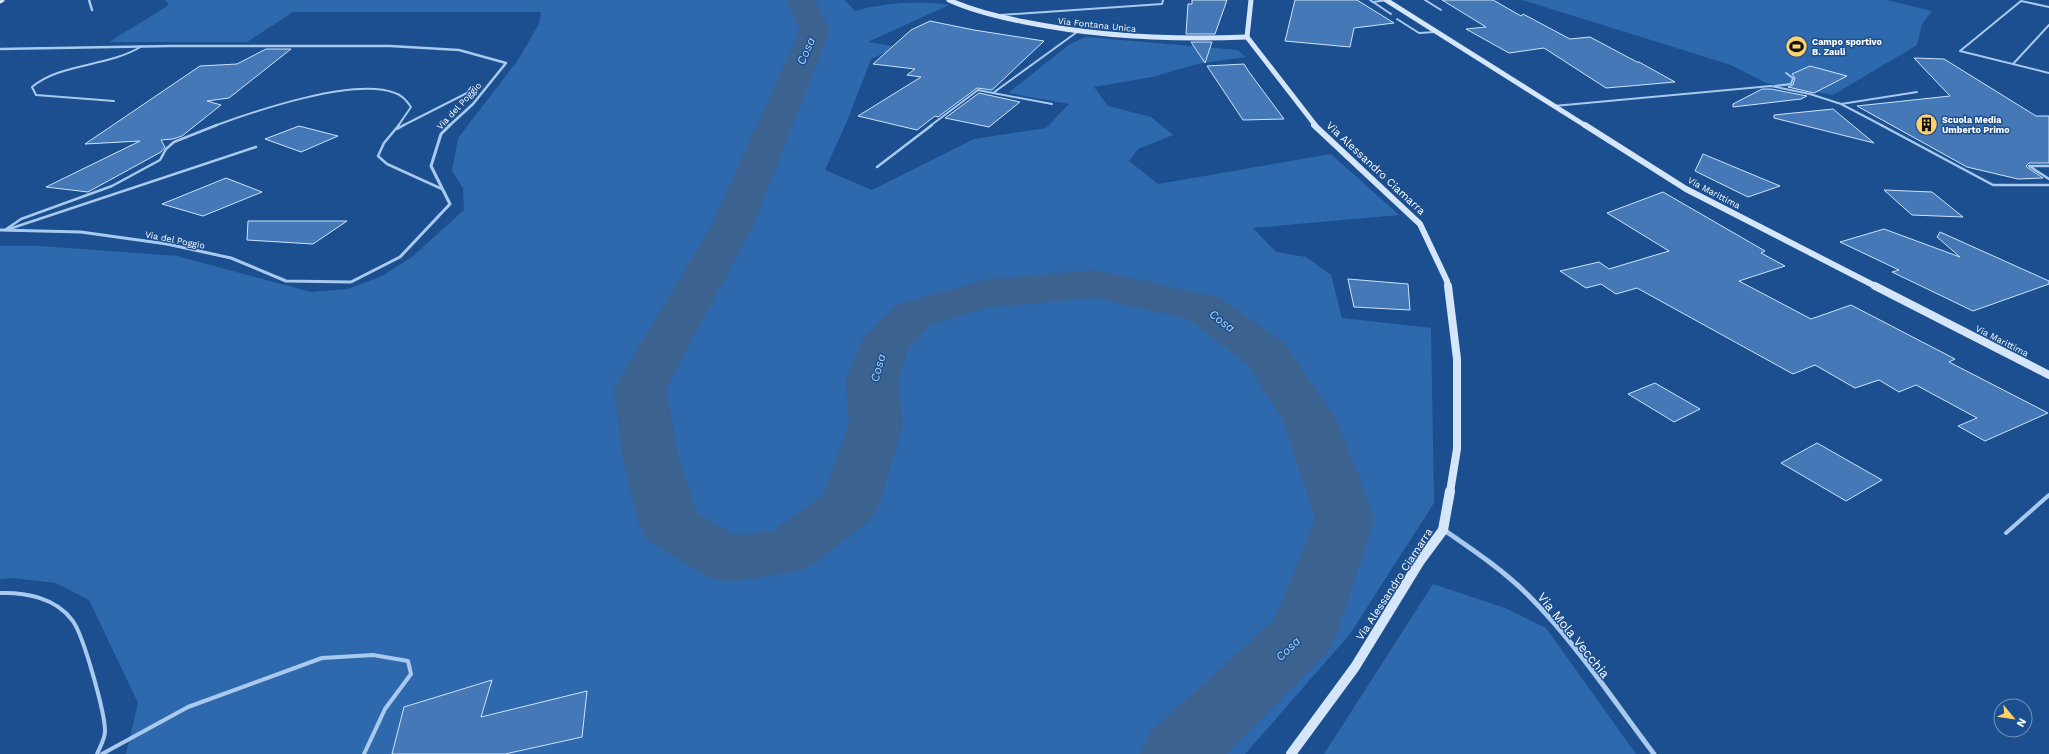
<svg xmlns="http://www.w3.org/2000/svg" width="2049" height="754" font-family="'Work Sans',sans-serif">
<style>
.green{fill:#2e69ad}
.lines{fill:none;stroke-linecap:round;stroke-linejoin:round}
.river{fill:#3c6290;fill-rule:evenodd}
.building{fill:#4478b7;stroke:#cfe3fa}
.lane-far2{stroke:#a9c9ee;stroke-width:2}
.lane-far1{stroke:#a9c9ee;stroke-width:2.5}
.lane{stroke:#a9c9ee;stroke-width:4}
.street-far2{stroke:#a9c9ee;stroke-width:2.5}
.street-far1{stroke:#a9c9ee;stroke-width:3}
.street{stroke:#a9c9ee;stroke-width:5}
.secondary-far3{stroke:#d6e6fa;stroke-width:5}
.secondary-far2{stroke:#d6e6fa;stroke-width:6}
.secondary-far1{stroke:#d6e6fa;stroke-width:8}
.secondary{stroke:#d6e6fa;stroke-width:10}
.labels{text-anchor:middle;stroke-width:3;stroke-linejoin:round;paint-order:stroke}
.far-street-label{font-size:9px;fill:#fff;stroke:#1b4f8f}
.far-poi-label{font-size:9px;font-weight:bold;fill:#fff;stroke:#1b4f8f;text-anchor:start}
.street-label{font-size:11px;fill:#fff;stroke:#1b4f8f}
.water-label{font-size:12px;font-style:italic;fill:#b5d3f5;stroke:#1b4f8f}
.near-street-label{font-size:13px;fill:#fff;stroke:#1b4f8f}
</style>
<rect width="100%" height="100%" fill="#1b4f8f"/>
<!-- green -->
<g class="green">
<path d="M 165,0 L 845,0 L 855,11 C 885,3 919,0 949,5 L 868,42 L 898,47 L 871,59 L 848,119 L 825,170 L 872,190 L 974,139 L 1046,128 L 1069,104 L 1008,93 L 1070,44 L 1086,37 L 1238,50 L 1246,57 L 1197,64 L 1152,77 L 1094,87 L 1108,106 L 1151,117 L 1173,135 L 1138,149 L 1129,161 L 1158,184 L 1331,154 L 1399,215 L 1253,228 L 1276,252 L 1306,257 L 1331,275 L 1342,318 L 1431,328 L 1434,503 L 1350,634 L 1245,754 L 126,754 L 138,703 L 89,600 L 56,583 L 13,578 L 0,579 L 0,246 L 40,246 L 177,256 L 311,292 L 348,289 L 382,276 L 412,257 L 464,210 L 463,188 L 452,171 L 458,138 L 518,60 L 539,24 L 541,12 L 293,12 L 247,42 L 109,42 L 169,5 Z"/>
<path d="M 1522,0 L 1886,0 L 1932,11 L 1922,24 L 1917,45 L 1833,95 L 1766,83 L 1731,65 Z"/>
<path d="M 1433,584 L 1505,608 L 1546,628 L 1636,754 L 1324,754 Z"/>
</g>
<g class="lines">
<!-- river -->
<path class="river" d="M 787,0 L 815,0 L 830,30 L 752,228 L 666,388 L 678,455 L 697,513 L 735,535 L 772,531 L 823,495 L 849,424 L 846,381 L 859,346 L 866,335 L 896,305 L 988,279 L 1095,270 L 1204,294 L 1221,298 L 1285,344 L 1337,420 L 1375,519 L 1337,634 L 1327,653 L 1227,754 L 1140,754 L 1151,731 L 1275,619 L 1315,519 L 1283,420 L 1248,365 L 1188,319 L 1095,298 L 992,307 L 930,325 L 908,350 L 898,381 L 903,424 L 879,506 L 870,520 L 810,567 L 788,573 L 726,582 L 704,575 L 648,540 L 639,525 L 622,455 L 614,388 L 710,228 L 800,30 Z"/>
</g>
<!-- building -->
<g class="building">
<path d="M 1192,0 L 1227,0 L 1215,34 L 1186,34 L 1188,4 L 1192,4 Z"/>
<path d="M 1295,0 L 1357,0 L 1394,23 L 1354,28 L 1350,47 L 1285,41 Z"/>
<path d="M 1442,0 L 1493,0 L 1521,16 L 1523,14 L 1570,39 L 1590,37 L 1637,62 L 1639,62 L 1675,82 L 1606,88 L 1544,48 L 1509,53 L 1466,29 L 1486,27 Z"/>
<path d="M 930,21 L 974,30 L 1044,41 L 992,90 L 977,88 L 938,117 L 935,116 L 917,130 L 858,116 L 921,77 L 907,75 L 915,69 L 873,64 L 911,30 Z"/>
<path d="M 1191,42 L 1212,42 L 1205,63 Z"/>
<path d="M 266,49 L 291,49 L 229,98 L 207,101 L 221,105 L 182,136 L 173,139 L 161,140 L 165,147 L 161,152 L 88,192 L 46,187 L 140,141 L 85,144 L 200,66 L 237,64 Z"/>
<path d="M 1914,58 L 1944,59 L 2036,116 L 2049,116 L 2049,163 L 2029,163 L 2026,166 L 2028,168 L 2043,178 L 2018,179 L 1967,167 L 1857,106 L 1950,96 Z"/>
<path d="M 1244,64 L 1249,72 L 1284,119 L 1243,120 L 1207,66 Z"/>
<path d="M 1810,66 L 1847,76 L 1814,93 L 1788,87 L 1793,85 L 1795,78 L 1792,74 Z"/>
<path d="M 1762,89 L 1771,89 L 1807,96 L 1801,99 L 1733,107 L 1733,104 Z"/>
<path d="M 979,93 L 1020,102 L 989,127 L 945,118 Z"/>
<path d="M 1833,109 L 1874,143 L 1774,118 L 1774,115 Z"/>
<path d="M 299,126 L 338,136 L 301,152 L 265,139 Z"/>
<path d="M 1703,154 L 1780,186 L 1748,197 L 1695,171 Z"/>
<path d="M 226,178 L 262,192 L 203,216 L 162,204 Z"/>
<path d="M 1884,190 L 1932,192 L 1963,217 L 1912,215 Z"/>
<path d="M 1663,192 L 1765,251 L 1761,253 L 1785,266 L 1739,281 L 1811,319 L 1851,305 L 1955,359 L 1949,362 L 2048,413 L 1985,441 L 1958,426 L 1977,418 L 1916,385 L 1899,392 L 1879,380 L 1855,388 L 1815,365 L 1793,374 L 1637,288 L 1616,294 L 1601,284 L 1586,288 L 1560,271 L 1599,262 L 1609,269 L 1669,251 L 1607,213 Z"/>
<path d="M 248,221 L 347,221 L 313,244 L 247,240 Z"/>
<path d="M 1884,229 L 1960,257 L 1937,237 L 1940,232 L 2049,281 L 2049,284 L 1973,311 L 1892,272 L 1899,270 L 1840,242 Z"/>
<path d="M 1348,279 L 1408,284 L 1410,310 L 1354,307 Z"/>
<path d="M 1655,383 L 1700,409 L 1674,422 L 1628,394 Z"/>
<path d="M 1817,443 L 1882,480 L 1846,501 L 1781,463 Z"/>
<path d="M 492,680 L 481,717 L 587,691 L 582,737 L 505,754 L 392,754 L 404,707 Z"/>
</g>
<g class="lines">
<!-- lane-far2 -->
<g class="lane-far2">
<path d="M 1370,0 L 1391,14"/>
<path d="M 1425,0 L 1441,10"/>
<path d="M 1373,2 L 1387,0"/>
<path d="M 2049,7 L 2021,1 L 1960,51 L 2049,73"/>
<path d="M 1000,15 L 1162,4 L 1163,0"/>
<path d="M 1397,19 L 1419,33 L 1435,32"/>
<path d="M 2013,64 L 2049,25"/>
<path d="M 1775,86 L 1791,84 L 1793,78 L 1786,73"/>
<path d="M 114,101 L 36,95 L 32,87 C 60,63 109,67 142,46"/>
<path d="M 1052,104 L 993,93 L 1077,32"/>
<path d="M 1841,104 L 1883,126"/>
<path d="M 1554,106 L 1771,86 L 1810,94 L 1841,104 L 1917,92"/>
<path d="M 214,126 C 255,111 354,77 395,93 C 402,95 407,101 411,107 L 398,126"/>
<path d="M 402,126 L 467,93 L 471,87"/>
<path d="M 930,126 L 978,90 L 993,93"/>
</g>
<!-- lane-far1 -->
<g class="lane-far1">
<path d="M 399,125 L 384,143 L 378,156 L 387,164 L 442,189"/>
<path d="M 1881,125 L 1993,185 L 2049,185"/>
<path d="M 397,129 L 404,125"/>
<path d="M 2049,166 L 2029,166 L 2049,179"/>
<path d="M 877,167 L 932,125"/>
<path d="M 9,229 L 256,147"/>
<path d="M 5,230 L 21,219 L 112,186 L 160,160 L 166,149 L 174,142 L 217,125"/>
</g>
<!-- lane -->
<g class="lane">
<path d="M 2006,533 L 2049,495"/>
<path d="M 0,593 C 25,592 56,598 72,620 C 83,633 105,713 105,731 C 105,739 100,747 97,754"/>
<path d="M 102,754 L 188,707 L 322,658 L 373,655 L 408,661 L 411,674 L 385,709 L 364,754"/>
</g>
<!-- street-far2 -->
<g class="street-far2">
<path d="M 89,0 L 92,10"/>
<path d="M 0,49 L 171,46 L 390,46 L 459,50 L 506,63 L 473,104 L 449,126"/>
</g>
<!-- street-far1 -->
<path class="street-far1" d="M 0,230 L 81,232 L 167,244 L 231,258 L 286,281 L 351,282 L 400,257 L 450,204 L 431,166 L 441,134 L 450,125"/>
<!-- street -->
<path class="street" d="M 1444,530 C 1473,550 1503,570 1528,595 C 1576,643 1613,700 1654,754"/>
<!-- secondary-far3 -->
<g class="secondary-far3">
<path d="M 949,0 C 973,11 999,17 1025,22 C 1099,37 1172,40 1247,37"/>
<path d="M 1251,0 L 1247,37 L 1316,126"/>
<path d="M 1386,0 L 1586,126"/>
<path d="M 0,1 L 2,0"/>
</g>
<!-- secondary-far2 -->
<g class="secondary-far2">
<path d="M 1314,125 L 1420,224 L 1447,281 L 1448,287"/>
<path d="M 1585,125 L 1686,189 L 1877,287"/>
</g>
<!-- secondary-far1 -->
<g class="secondary-far1">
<path d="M 1448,286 L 1457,359 L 1457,449 L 1450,492"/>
<path d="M 1875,286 L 2049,375"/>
</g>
<!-- secondary -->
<path class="secondary" d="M 1291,754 L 1355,667 L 1420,561 L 1443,530 L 1450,491"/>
</g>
<!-- icons -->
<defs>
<symbol id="stadium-disc" viewBox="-11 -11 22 22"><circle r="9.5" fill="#ffd166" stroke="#1b4f8f"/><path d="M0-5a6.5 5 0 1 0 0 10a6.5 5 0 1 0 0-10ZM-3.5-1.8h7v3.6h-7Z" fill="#111"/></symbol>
<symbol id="building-disc" viewBox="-11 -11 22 22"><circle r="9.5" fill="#ffd166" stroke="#1b4f8f"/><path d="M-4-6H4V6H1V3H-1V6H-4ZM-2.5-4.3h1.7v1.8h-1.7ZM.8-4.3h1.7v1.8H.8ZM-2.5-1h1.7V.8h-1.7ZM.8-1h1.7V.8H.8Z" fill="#111"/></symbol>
</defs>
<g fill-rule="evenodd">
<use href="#stadium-disc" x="1784" y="34" width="25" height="25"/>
<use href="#building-disc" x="1914" y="112" width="25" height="25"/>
</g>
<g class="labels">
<!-- far-street labels -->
<g class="far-street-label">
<text transform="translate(1097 25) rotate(6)" y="3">Via Fontana Unica</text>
<text transform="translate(459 106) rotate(-47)" y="3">Via del Poggio</text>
<text transform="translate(1714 193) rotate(28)" y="3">Via Marittima</text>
<text transform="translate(175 240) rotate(11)" y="3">Via del Poggio</text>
<text transform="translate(2002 341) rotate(27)" y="3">Via Marittima</text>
</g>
<!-- far-poi labels -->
<g class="far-poi-label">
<text x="1812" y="45">Campo sportivo<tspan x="1812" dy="10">B. Zauli</tspan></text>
<text x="1942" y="123">Scuola Media<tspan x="1942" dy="10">Umberto Primo</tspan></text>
</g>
<!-- street labels -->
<g class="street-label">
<text transform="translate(1376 168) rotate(43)" y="4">Via Alessandro Ciamarra</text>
<text transform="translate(1394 584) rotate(-57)" y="4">Via Alessandro Ciamarra</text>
</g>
<!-- water labels -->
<g class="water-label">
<text transform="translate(806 51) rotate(-67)" y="4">Cosa</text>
<text transform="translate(1222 321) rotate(37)" y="4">Cosa</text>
<text transform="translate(878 368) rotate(-75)" y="4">Cosa</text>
<text transform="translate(1288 649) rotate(-44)" y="4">Cosa</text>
</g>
<!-- near-street labels -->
<g class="near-street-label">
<text transform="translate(1574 635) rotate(51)" y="5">Via Mola Vecchia</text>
</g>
</g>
<!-- north arrow -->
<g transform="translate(2013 718) rotate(119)"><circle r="19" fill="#1b4f8f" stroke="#7695bc"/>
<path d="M0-3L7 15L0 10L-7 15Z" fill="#ffd166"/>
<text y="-6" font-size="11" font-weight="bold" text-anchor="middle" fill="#ffffff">N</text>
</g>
</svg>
